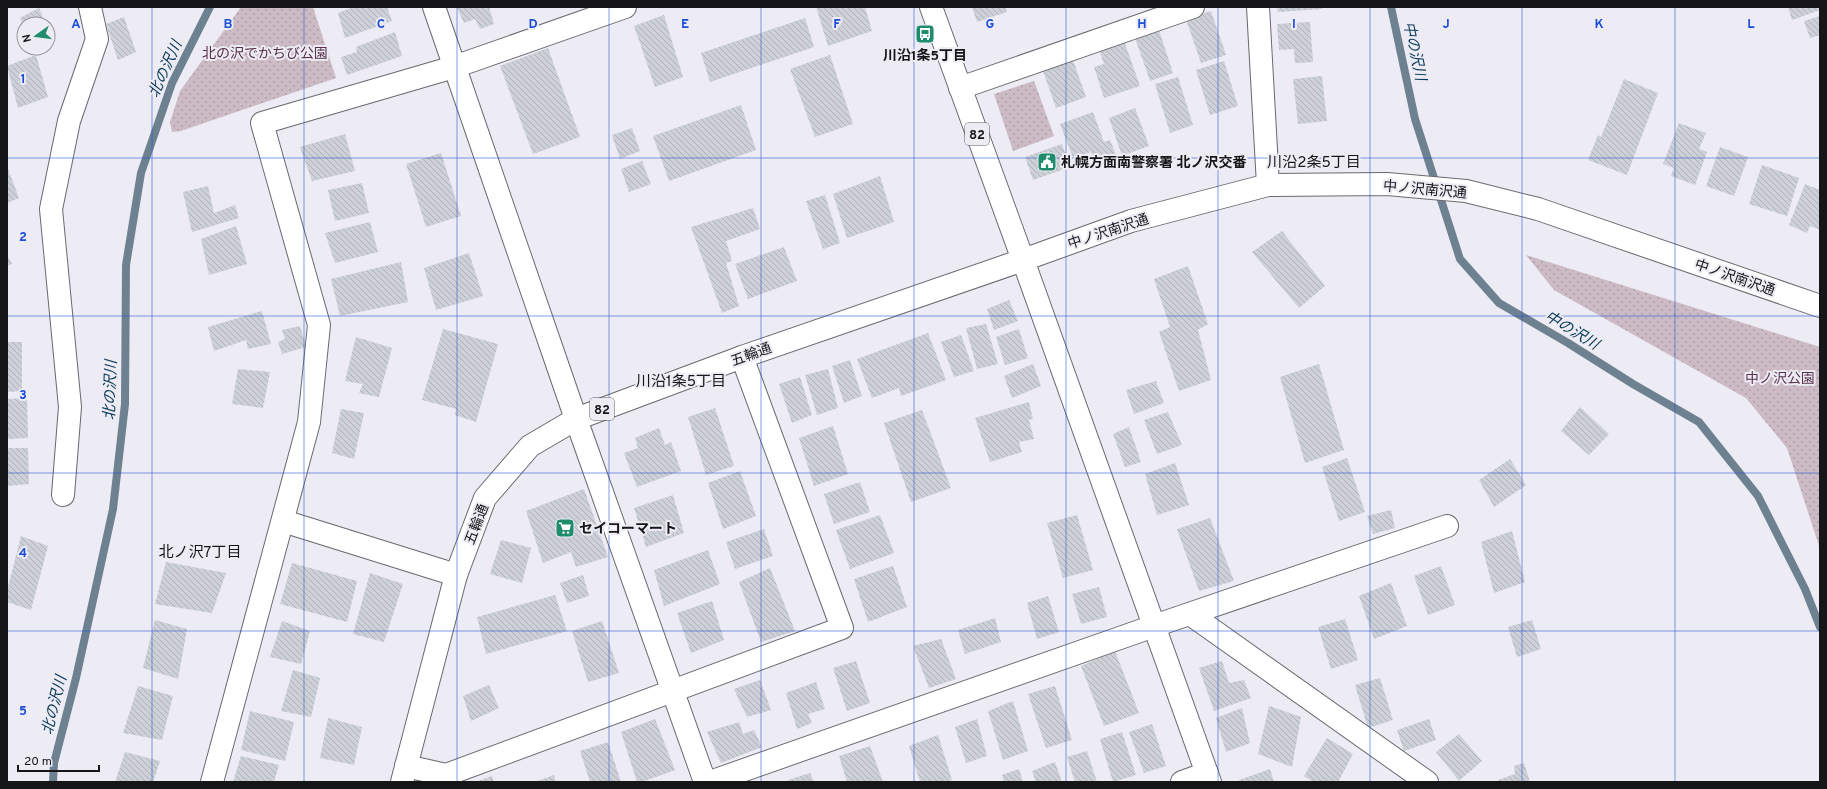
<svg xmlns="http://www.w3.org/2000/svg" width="1827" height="789" font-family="Overpass,'Noto Sans JP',sans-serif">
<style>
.grass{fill:url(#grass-dots)}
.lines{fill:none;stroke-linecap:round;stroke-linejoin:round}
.stream{stroke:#6e8190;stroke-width:8}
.building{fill:url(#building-back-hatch)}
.street-casing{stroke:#69696f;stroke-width:24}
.secondary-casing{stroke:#69696f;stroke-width:24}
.primary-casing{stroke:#69696f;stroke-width:24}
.street{stroke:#fff;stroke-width:22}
.secondary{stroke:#fff;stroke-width:22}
.primary{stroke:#fff;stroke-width:22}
.grid{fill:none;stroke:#1d4ed8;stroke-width:1;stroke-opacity:0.55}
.labels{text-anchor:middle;stroke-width:4;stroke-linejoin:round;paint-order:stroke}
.shield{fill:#edecf4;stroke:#56565a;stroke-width:1}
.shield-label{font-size:13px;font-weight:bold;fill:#161518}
.park-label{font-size:14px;fill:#59304b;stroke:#edecf4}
.poi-label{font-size:14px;font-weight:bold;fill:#161518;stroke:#edecf4;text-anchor:start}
.street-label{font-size:14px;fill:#161518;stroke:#edecf4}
.water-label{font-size:15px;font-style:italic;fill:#0a3a58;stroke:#edecf4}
.neighbourhood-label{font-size:15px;fill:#161518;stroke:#edecf4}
.grid-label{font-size:13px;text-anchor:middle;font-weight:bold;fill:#1d4ed8;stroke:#edecf4;stroke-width:4;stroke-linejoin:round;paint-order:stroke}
</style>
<defs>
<pattern id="grass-dots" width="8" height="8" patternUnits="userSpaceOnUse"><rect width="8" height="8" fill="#ccbac4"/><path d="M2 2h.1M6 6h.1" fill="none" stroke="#ae9fa8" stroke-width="1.8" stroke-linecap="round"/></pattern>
<pattern id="building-back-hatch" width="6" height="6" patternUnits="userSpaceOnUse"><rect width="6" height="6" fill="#cdd0d7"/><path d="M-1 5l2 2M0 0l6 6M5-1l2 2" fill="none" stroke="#afb2b8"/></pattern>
</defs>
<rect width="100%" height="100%" fill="#edecf4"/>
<!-- grass -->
<g class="grass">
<path d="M 241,7 L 313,7 L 336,78 L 181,131 L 172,132 L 170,122 L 180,91 Z"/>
<path d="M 1034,81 L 1054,136 L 1013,151 L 994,94 Z"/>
<path d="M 1526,255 L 1820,347 L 1820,549 L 1787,448 L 1746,398 L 1554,290 Z"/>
</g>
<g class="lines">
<!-- stream -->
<g class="stream">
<path d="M 1391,7 L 1415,119 L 1460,259 L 1499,303 L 1568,343 L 1633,384 L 1699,422 L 1758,496 L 1805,589 L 1820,627"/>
<path d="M 53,782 L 54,763 L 76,678 L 113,509 L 125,404 L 126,265 L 141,173 L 172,83 L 210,7"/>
</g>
</g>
<!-- building -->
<g class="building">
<path d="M 354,7 L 387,7 L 392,21 L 345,38 L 338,13 Z"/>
<path d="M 461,7 L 489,7 L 494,24 L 480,29 L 475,19 L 464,23 L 457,8 Z"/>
<path d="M 816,7 L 865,7 L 872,31 L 828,46 Z"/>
<path d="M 972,7 L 1005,7 L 1007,12 L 977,22 Z"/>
<path d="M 1277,7 L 1322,7 L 1322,9 L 1278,12 Z"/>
<path d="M 1788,7 L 1820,7 L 1820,10 L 1792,20 Z"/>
<path d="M 39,8 L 46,24 L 24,24 L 24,27 L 20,18 Z"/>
<path d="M 1211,11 L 1226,55 L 1201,63 L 1186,19 Z"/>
<path d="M 664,15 L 683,77 L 655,87 L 634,26 Z"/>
<path d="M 1820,16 L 1820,35 L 1810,38 L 1804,21 Z"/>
<path d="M 124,17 L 136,52 L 118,60 L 106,24 Z"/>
<path d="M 805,18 L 814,47 L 710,82 L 701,53 Z"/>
<path d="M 1310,22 L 1313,62 L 1295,63 L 1294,49 L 1279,50 L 1277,24 Z"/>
<path d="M 1159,30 L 1173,73 L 1150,81 L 1135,38 Z"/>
<path d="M 395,32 L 402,56 L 347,75 L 341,57 L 357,52 L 356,47 Z"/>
<path d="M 1122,35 L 1140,86 L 1104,98 L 1094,67 L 1104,64 L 1097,44 Z"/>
<path d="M 548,48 L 580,137 L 533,154 L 500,66 Z"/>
<path d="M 36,55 L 48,97 L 18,108 L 7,66 Z"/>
<path d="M 830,55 L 853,124 L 815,137 L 790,69 Z"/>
<path d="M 1073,60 L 1086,97 L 1056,108 L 1043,71 Z"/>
<path d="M 1224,61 L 1238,106 L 1210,115 L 1196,70 Z"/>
<path d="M 1322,76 L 1327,121 L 1298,124 L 1293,79 Z"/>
<path d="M 1178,77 L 1193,125 L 1170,133 L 1155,84 Z"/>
<path d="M 1624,79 L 1658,93 L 1627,175 L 1588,160 L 1598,135 L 1601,137 Z"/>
<path d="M 741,105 L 756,150 L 669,181 L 653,136 Z"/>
<path d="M 1135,108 L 1149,146 L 1122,156 L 1109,118 Z"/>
<path d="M 1093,112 L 1104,142 L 1110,140 L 1118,160 L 1097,168 L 1091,152 L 1073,158 L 1060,124 Z"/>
<path d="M 1679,123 L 1706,133 L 1699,149 L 1707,152 L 1695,185 L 1671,176 L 1674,168 L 1663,164 Z"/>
<path d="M 632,128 L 640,151 L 620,159 L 612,135 Z"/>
<path d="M 345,134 L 355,171 L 312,181 L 300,147 Z"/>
<path d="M 1062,144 L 1070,167 L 1033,180 L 1025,157 Z"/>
<path d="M 1720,147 L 1748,157 L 1734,196 L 1706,186 Z"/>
<path d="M 441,153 L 461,216 L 426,227 L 406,164 Z"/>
<path d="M 642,161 L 651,184 L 629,192 L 621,169 Z"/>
<path d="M 1762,165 L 1799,178 L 1787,216 L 1749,204 Z"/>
<path d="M 7,166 L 19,198 L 7,203 Z"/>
<path d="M 880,176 L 894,222 L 847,238 L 833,194 Z"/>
<path d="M 362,183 L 369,213 L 335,221 L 328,190 Z"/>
<path d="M 1805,184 L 1820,190 L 1820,230 L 1810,226 L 1807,233 L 1789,225 Z"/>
<path d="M 208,186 L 214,213 L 235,205 L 239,218 L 192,232 L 183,192 Z"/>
<path d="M 825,195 L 840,243 L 823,249 L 806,201 Z"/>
<path d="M 753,208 L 760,229 L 726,241 L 732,261 L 726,263 L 739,306 L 722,313 L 691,227 Z"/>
<path d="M 370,222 L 378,252 L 335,263 L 325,233 Z"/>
<path d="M 236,226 L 247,264 L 209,275 L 201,239 Z"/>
<path d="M 1282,231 L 1325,286 L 1299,308 L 1252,252 Z"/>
<path d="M 784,247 L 797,281 L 748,299 L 735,264 Z"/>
<path d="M 469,253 L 483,296 L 436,310 L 424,268 Z"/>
<path d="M 7,255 L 12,264 L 7,266 Z"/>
<path d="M 401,262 L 408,302 L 340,316 L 331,279 Z"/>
<path d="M 1188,266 L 1208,324 L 1198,330 L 1211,380 L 1179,391 L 1159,332 L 1170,327 L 1154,279 Z"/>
<path d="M 1009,300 L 1018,321 L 994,330 L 987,309 Z"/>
<path d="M 262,311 L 271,344 L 248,349 L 246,340 L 214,351 L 208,327 Z"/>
<path d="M 986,324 L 998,364 L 977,369 L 966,328 Z"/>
<path d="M 300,326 L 306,347 L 282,354 L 278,342 L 285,339 L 282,330 Z"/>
<path d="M 443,329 L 498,344 L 476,422 L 455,415 L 456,409 L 422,400 Z"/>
<path d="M 1019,329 L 1028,358 L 1005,365 L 996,337 Z"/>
<path d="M 928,333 L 946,380 L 901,396 L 899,388 L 872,398 L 857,359 Z"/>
<path d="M 961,335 L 974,371 L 954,377 L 941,342 Z"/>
<path d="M 356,337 L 392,348 L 379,397 L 359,393 L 363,384 L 345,381 Z"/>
<path d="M 7,342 L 22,342 L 22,391 L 7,392 Z"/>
<path d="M 850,360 L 862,396 L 844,403 L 832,366 Z"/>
<path d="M 1033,364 L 1041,386 L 1012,398 L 1004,376 Z"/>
<path d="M 1319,364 L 1344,450 L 1305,463 L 1280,377 Z"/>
<path d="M 238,369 L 270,372 L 263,408 L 232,404 Z"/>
<path d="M 828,369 L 838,408 L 817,415 L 805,375 Z"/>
<path d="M 800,377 L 812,415 L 792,423 L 779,384 Z"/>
<path d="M 1156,381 L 1164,403 L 1134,414 L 1126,390 Z"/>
<path d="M 27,398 L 28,438 L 7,439 L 7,399 Z"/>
<path d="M 1029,402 L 1033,419 L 1029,420 L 1034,439 L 1019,442 L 1022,452 L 990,462 L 975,418 Z"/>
<path d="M 1580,407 L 1609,434 L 1589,455 L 1561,431 Z"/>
<path d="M 715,408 L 734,466 L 706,475 L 688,417 Z"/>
<path d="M 341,409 L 364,413 L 354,459 L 332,453 Z"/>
<path d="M 922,410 L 951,488 L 911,502 L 884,423 Z"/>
<path d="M 1168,412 L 1182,445 L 1157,454 L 1144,420 Z"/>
<path d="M 833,426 L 848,474 L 814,486 L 799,438 Z"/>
<path d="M 1129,427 L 1141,462 L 1125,467 L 1113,434 Z"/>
<path d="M 659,428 L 665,445 L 671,442 L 681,471 L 637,487 L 624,453 L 638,448 L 635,438 Z"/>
<path d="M 7,448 L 28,448 L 29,484 L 7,486 Z"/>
<path d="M 1347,458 L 1365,512 L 1339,521 L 1322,467 Z"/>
<path d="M 1510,459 L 1526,485 L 1494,507 L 1479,480 Z"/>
<path d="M 1175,463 L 1189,505 L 1157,515 L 1145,474 Z"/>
<path d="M 740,471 L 756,516 L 723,529 L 708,483 Z"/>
<path d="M 860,482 L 870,512 L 834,524 L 824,494 Z"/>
<path d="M 584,489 L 608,557 L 576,567 L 571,552 L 543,563 L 526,511 Z"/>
<path d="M 673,495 L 684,533 L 646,547 L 634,508 Z"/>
<path d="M 1391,510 L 1395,528 L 1373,534 L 1367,516 Z"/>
<path d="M 880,515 L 894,553 L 850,569 L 836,530 Z"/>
<path d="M 1077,515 L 1093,570 L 1063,578 L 1047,523 Z"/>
<path d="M 1210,518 L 1234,581 L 1199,591 L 1177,529 Z"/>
<path d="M 764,529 L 773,556 L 735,569 L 726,542 Z"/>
<path d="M 1512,531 L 1525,582 L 1494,593 L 1481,542 Z"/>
<path d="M 21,536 L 48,546 L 31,610 L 7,602 L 7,591 Z"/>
<path d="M 501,540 L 531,548 L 522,583 L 490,574 Z"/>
<path d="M 708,550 L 720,584 L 664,606 L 654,570 Z"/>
<path d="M 166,562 L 226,573 L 212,613 L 155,604 Z"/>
<path d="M 292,563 L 357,581 L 347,622 L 280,604 Z"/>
<path d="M 893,566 L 907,607 L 868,622 L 854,579 Z"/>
<path d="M 1441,566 L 1455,605 L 1428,615 L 1414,576 Z"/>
<path d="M 770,568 L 795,631 L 761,642 L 739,582 Z"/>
<path d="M 370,573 L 403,584 L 384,642 L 353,634 Z"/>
<path d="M 583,575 L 589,596 L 567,603 L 560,583 Z"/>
<path d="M 1391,583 L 1407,626 L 1374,639 L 1359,596 Z"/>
<path d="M 1099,587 L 1107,617 L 1081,624 L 1072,594 Z"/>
<path d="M 555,595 L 567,631 L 486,654 L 477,617 Z"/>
<path d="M 1048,596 L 1059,632 L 1037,639 L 1027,603 Z"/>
<path d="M 712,601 L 724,640 L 691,653 L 677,613 Z"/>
<path d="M 995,618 L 1001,642 L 965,654 L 958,630 Z"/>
<path d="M 1345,619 L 1358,660 L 1331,669 L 1318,627 Z"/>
<path d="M 155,620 L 187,629 L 178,679 L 143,668 Z"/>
<path d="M 1532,620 L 1541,649 L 1517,657 L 1508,627 Z"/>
<path d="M 282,621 L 310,631 L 301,664 L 270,657 Z"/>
<path d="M 602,621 L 619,673 L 588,682 L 572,631 Z"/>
<path d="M 941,639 L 956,679 L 929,688 L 913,646 Z"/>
<path d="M 1115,651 L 1139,713 L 1104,726 L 1081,666 Z"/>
<path d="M 856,661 L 870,703 L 847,711 L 833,668 Z"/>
<path d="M 1222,661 L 1229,683 L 1244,680 L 1251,698 L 1214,711 L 1199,668 Z"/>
<path d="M 293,670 L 320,678 L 311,717 L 281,711 Z"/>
<path d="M 1380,678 L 1393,720 L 1368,728 L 1355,685 Z"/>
<path d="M 760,680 L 771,710 L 747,717 L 734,689 Z"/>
<path d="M 816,682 L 825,709 L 808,714 L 812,723 L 797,729 L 786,693 Z"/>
<path d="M 489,685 L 499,708 L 471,721 L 463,696 Z"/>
<path d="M 138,686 L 173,696 L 162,740 L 123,733 Z"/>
<path d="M 1055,686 L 1072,740 L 1046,748 L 1028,694 Z"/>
<path d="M 1013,701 L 1028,751 L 1003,760 L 988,711 Z"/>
<path d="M 1269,706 L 1301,717 L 1292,767 L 1258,754 Z"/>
<path d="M 1242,708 L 1250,743 L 1226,752 L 1216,718 Z"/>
<path d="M 250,711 L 294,722 L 285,761 L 241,750 Z"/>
<path d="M 328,718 L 362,727 L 354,765 L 320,758 Z"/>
<path d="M 655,719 L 675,770 L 642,782 L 637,782 L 621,732 Z"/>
<path d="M 977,719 L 987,756 L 966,763 L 955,727 Z"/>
<path d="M 1429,719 L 1436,740 L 1404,751 L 1397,730 Z"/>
<path d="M 739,722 L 743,734 L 754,730 L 762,747 L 721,763 L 707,732 Z"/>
<path d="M 1152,724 L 1166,766 L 1144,773 L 1129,732 Z"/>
<path d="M 1122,732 L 1136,775 L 1113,782 L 1100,739 Z"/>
<path d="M 1459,734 L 1482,761 L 1459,781 L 1436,752 Z"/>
<path d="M 938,735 L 952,780 L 946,782 L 920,782 L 909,746 Z"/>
<path d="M 1327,738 L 1353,754 L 1338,782 L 1313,782 L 1304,776 Z"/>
<path d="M 608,742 L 621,782 L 590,782 L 580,751 Z"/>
<path d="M 870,746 L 883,782 L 847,782 L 839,756 Z"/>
<path d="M 1087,751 L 1097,782 L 1075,782 L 1067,757 Z"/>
<path d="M 125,752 L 160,761 L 153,782 L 115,782 Z"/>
<path d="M 241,756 L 279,765 L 274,782 L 233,782 Z"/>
<path d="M 1055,762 L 1062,782 L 1036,782 L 1032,771 Z"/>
<path d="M 1524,763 L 1530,782 L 1499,782 L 1498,780 L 1515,774 L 1514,766 Z"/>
<path d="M 1019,769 L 1023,782 L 1004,782 L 1002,775 Z"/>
<path d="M 1270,769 L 1274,782 L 1240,782 L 1239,780 Z"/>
<path d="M 810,773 L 814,782 L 788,782 L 788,780 Z"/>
<path d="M 554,775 L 556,782 L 535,782 Z"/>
<path d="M 492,776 L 494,782 L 475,782 Z"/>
</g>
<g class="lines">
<defs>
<g id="street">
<path d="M 434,7 L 576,419 L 705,782"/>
<path d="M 1258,7 L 1268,185"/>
<path d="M 960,88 L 1193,7"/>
<path d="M 1023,260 L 1210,782"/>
<path d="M 63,495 L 70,407 L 51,209 L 69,121 L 97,39 L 90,7"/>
<path d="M 283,521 L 456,575"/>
<path d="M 1190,614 L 1427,782"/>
<path d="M 406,766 L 446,775 L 842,628 L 742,357"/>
<path d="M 212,782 L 309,422 L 319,325 L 262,123 L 454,67 L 625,7"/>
<path d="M 710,782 L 1154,626 L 1447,526"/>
<path d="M 1182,782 L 1207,773"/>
</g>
<path id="secondary" d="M 1023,260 L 1131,221 L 1268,185 L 1387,184 L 1466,191 L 1538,209 L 1820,306"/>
<path id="primary" d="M 402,782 L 456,575 L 485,498 L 530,446 L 576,419 L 742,357 L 1023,260 L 931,7"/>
</defs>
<!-- street casing -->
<use href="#street" class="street-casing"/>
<!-- secondary casing -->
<use href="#secondary" class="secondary-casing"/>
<!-- primary casing -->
<use href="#primary" class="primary-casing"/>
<!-- street -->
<use href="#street" class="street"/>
<!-- secondary -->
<use href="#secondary" class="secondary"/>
<!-- primary -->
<use href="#primary" class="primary"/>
</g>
<!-- grid -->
<path class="grid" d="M 152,7 L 152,782M 304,7 L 304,782M 457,7 L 457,782M 609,7 L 609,782M 761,7 L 761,782M 914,7 L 914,782M 1066,7 L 1066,782M 1218,7 L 1218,782M 1370,7 L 1370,782M 1522,7 L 1522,782M 1675,7 L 1675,782M 7,158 L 1820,158M 7,316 L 1820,316M 7,473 L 1820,473M 7,631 L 1820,631"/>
<!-- icons -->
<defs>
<symbol id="bus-square" viewBox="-11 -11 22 22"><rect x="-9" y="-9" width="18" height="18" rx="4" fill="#1f8d6c" stroke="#edecf4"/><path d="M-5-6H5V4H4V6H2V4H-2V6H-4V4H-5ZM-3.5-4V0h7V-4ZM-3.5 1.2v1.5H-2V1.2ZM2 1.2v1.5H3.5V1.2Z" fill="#fff"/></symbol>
<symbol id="civic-square" viewBox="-11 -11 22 22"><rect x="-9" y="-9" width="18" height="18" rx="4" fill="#1f8d6c" stroke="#edecf4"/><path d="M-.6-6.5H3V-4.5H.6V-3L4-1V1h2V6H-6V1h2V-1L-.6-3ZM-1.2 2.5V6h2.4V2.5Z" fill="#fff"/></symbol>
<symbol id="supermarket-square" viewBox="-11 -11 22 22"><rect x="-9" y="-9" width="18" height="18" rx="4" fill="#1f8d6c" stroke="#edecf4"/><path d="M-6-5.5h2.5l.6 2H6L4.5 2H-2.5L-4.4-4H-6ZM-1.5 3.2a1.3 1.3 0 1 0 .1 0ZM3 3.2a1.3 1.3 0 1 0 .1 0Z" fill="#fff"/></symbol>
</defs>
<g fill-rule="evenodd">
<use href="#bus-square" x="914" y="23" width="22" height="22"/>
<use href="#civic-square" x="1036" y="151" width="22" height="22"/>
<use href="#supermarket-square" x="554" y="517" width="22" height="22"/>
</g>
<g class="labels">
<!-- shield labels -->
<g class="shield">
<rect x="965" y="123" width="24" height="22" rx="3"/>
<rect x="590" y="398" width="24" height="22" rx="3"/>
</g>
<g class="shield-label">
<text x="977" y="139">82</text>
<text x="602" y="414">82</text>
</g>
<!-- park labels -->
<g class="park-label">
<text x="265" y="58">北の沢でかちび公園</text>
<text x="1780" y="383">中ノ沢公園</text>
</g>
<!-- poi labels -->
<g class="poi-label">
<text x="925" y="60" text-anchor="middle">川沿1条5丁目</text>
<text x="1061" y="167">札幌方面南警察署 北ノ沢交番</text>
<text x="579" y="533">セイコーマート</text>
</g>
<!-- street labels -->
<g class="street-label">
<text transform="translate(1425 189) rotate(5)" y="5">中ノ沢南沢通</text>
<text transform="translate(1108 231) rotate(-18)" y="5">中ノ沢南沢通</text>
<text transform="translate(1735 277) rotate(19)" y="5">中ノ沢南沢通</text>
<text transform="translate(751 354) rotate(-20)" y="5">五輪通</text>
<text transform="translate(476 524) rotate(-69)" y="5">五輪通</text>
</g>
<!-- water labels -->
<g class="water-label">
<text transform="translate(1415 51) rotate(78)" y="5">中の沢川</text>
<text transform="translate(165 69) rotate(-66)" y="5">北の沢川</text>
<text transform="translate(1572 330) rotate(31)" y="5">中の沢川</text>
<text transform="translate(110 390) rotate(-88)" y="5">北の沢川</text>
<text transform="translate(54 705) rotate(-76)" y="5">北の沢川</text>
</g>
<!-- neighbourhood labels -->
<g class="neighbourhood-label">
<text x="1314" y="167">川沿2条5丁目</text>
<text x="681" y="386">川沿1条5丁目</text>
<text x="200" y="557">北ノ沢7丁目</text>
</g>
</g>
<g class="grid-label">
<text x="76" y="28">A</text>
<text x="228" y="28">B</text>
<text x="381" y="28">C</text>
<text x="533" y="28">D</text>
<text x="685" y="28">E</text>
<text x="837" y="28">F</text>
<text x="990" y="28">G</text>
<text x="1142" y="28">H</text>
<text x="1294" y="28">I</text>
<text x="1446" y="28">J</text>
<text x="1599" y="28">K</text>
<text x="1751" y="28">L</text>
<text x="23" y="83">1</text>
<text x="23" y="241">2</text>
<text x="23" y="399">3</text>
<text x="23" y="557">4</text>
<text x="23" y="715">5</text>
</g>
<!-- border -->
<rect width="1827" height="789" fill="none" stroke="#161518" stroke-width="16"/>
<!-- north arrow -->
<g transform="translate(36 36) rotate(256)"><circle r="19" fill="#edecf4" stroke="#97969c"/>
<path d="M0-3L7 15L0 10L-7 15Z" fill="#1f8d6c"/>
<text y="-6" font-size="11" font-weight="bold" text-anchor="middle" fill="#161518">N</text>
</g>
<!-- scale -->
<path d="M18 765v6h81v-6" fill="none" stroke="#161518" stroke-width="2"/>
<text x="24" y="765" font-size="12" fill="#161518" stroke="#edecf4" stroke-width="3" paint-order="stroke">20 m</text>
</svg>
